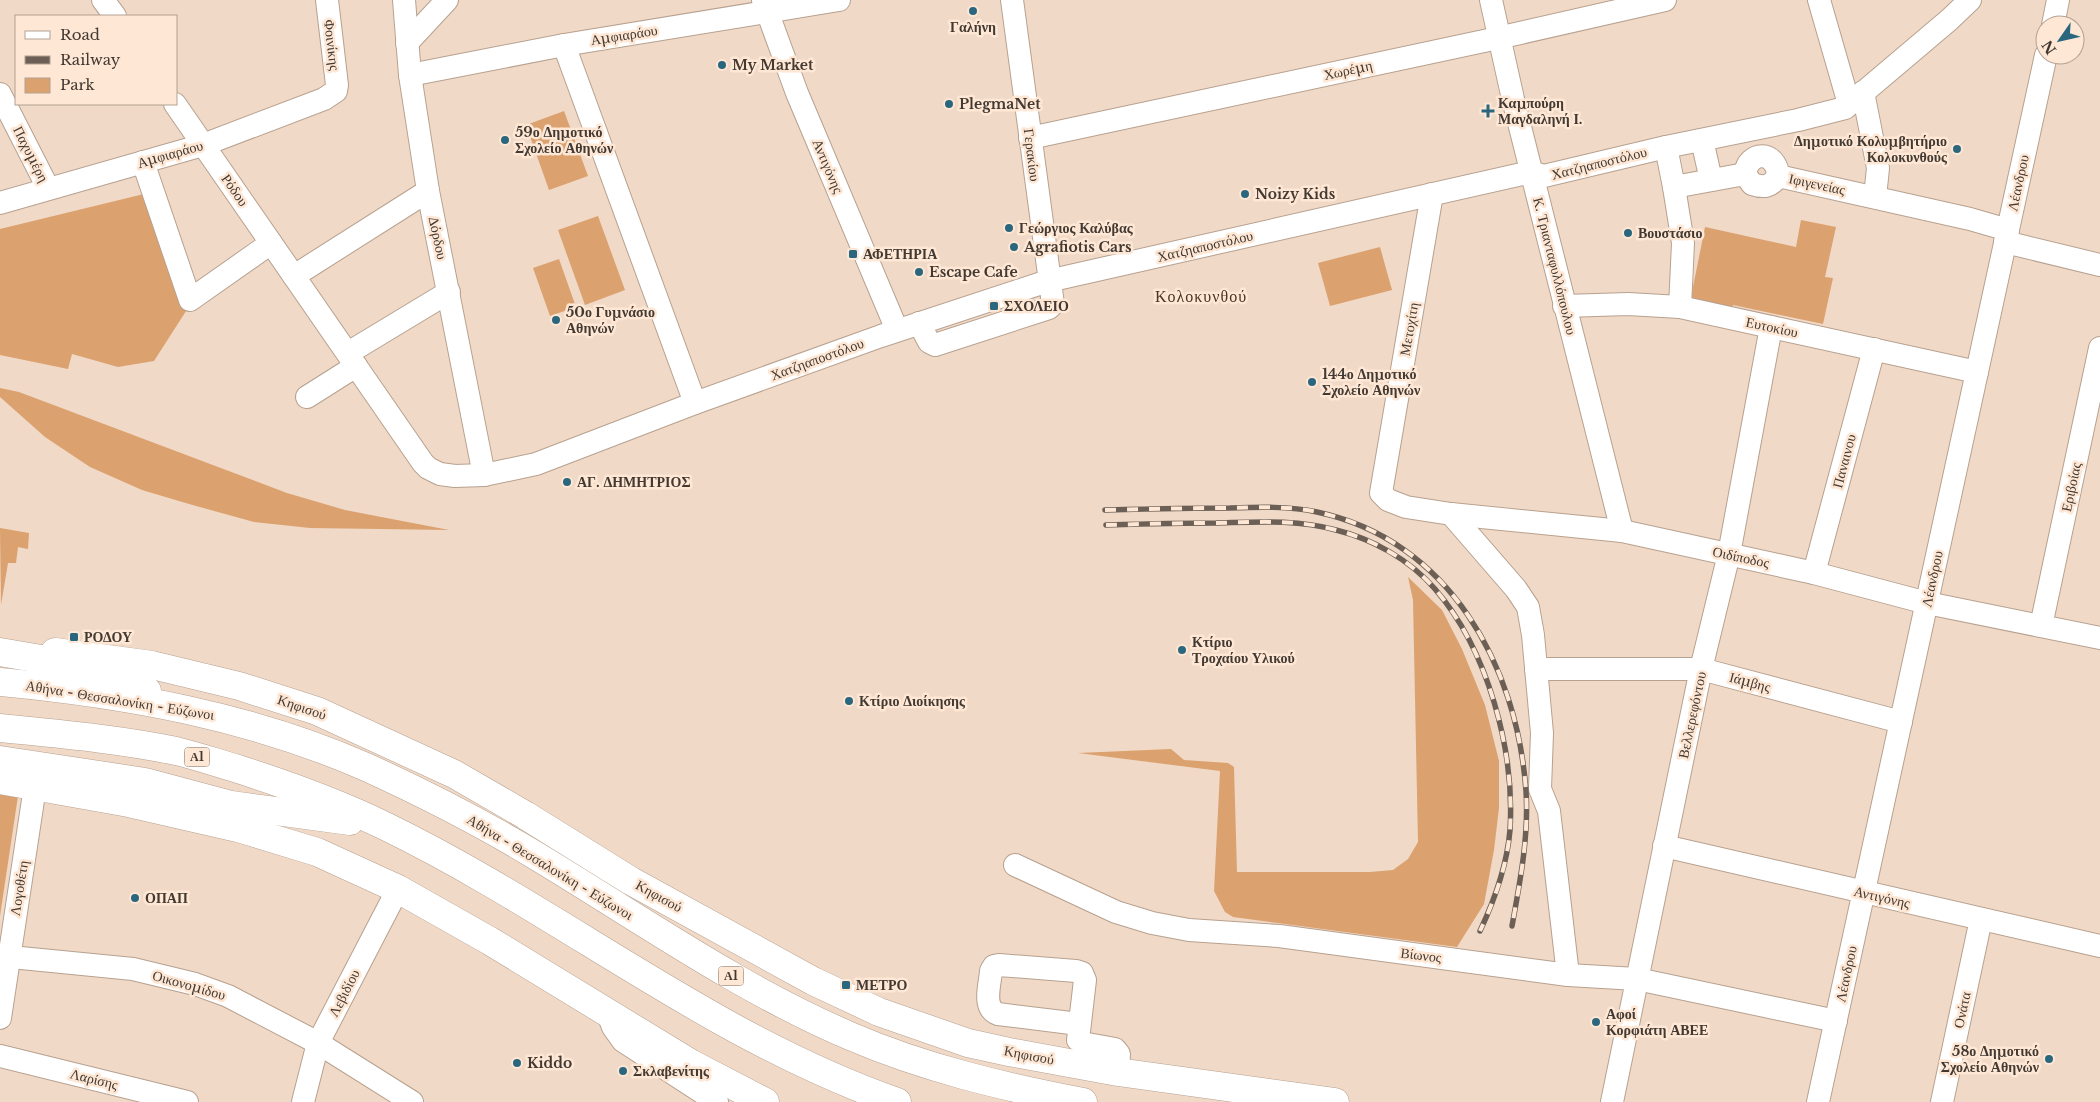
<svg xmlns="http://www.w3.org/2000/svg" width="2100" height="1102" font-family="'Libre Baskerville',serif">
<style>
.green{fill:#dba16f}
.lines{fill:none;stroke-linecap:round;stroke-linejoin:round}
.minor-casing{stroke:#b7a18f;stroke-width:24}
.major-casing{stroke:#b7a18f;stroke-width:29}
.highway-casing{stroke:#b7a18f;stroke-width:29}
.minor{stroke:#fff;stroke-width:22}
.major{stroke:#fff;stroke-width:28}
.highway{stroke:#fff;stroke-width:28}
.rail-casing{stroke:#6c6056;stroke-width:5.5}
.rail{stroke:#fee7d4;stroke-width:4;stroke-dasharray:11;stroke-linecap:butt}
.poi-dot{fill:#2a667d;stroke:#fee7d4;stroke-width:2}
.labels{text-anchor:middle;stroke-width:5;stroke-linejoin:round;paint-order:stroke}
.shield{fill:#fee7d4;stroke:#7a6d63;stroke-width:1}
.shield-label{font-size:12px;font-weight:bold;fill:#423932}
.poi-label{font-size:14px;font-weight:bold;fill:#423932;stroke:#fee7d4;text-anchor:start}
.street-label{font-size:14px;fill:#423932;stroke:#fee7d4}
.quarter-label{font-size:16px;letter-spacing:1px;fill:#473525;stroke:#fee7d4}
</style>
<rect width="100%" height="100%" fill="#f1d9c7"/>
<!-- green -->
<g class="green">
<path d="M 564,111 L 588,176 L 549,190 L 526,125 Z"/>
<path d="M 148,193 L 188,308 L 154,361 L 118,367 L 72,354 L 68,369 L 0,355 L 0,229 Z"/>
<path d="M 598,216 L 625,290 L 585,305 L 558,230 Z"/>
<path d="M 1801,220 L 1836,227 L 1825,277 L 1833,278 L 1823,324 L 1733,305 L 1731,311 L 1690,302 L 1705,227 L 1796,247 Z"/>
<path d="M 1380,247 L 1392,290 L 1330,306 L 1318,263 Z"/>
<path d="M 559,259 L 576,307 L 550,316 L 533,268 Z"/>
<path d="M 0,388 L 19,392 L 287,493 L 345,510 L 449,530 L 310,528 L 254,522 L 189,504 L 142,490 L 90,467 L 45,437 L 0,397 Z"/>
<path d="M 0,528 L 29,533 L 28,549 L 18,547 L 16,563 L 8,563 L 1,605 Z"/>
<path d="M 1408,577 L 1442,610 L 1462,649 L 1485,705 L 1499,761 L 1499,808 L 1494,850 L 1484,904 L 1457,947 L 1233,917 L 1225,912 L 1214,891 L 1220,771 L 1078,753 L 1171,749 L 1184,760 L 1228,763 L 1234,767 L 1237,872 L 1370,872 L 1393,870 L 1408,859 L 1418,842 L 1413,600 Z"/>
<path d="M 0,793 L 18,796 L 0,916 Z"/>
</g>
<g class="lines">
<defs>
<g id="minor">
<path d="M 103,0 L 115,16"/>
<path d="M 404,0 L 410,75 L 428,191 L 484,475"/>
<path d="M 763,0 L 797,93 L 897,330"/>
<path d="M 1491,0 L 1513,99 L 1622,531"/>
<path d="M 1819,0 L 1849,104"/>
<path d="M 2053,25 L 2058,0"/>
<path d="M 407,43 L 447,0"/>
<path d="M 564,45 L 695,403"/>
<path d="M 410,75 L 564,45 L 839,0"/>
<path d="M 1863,92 L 1878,168 L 1875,197"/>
<path d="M 0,94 L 48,188"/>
<path d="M 175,104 L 423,463 L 428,468 L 440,474 L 455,476 L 484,475 L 536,464 L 695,403 L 881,336 L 1048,281 L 1531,172 L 1544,176 L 1666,147 L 1798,120 L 1845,108 L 1949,20 L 1970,0"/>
<path d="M 1030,138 L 1498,38 L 1665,0"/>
<path d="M 1702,140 L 1711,180"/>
<path d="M 1666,147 L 1674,187 L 1745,174 L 1752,184 C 1764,188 1771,187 1778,176 L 1970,219 L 2008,230"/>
<path d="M 143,162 L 190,300 L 271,243"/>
<path d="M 1745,174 C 1748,150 1777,150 1778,176"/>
<path d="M 1674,187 L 1683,243 L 1680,307"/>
<path d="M 1432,194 L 1381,493 L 1388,500 L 1406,507 L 1451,514 L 1622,531 L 1814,573 L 1927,603 L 2100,638"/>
<path d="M 0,203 L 203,145 L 324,99 L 336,91 L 337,85 L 327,0"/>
<path d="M 2005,242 L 2100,265"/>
<path d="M 294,276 L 428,191"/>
<path d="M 1564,306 L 1628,304 L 1680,307 L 1977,372"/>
<path d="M 919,323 L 929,342 L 935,345 L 1049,308 L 1053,304 L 1012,0"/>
<path d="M 348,353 L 449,292"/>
<path d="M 307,397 L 356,366"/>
<path d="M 1451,514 L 1516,589 L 1528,607 L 1533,635 L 1542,733 L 1540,789 L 1549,811 L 1568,975"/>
<path d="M 1814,573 L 1874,349"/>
<path d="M 2041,626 L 2100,348"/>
<path d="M 1536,669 L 1701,669 L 1901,722"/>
<path d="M 1664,846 L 2100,946"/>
<path d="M 1015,865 L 1116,912 L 1152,923 L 1189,930 L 1279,936 L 1568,975 L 1637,979 L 1836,1021"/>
<path d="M 0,956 L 133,969 L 195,984 L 228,996 L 318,1043 L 412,1102"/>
<path d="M 608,1014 L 613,1027 L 623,1041 L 717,1102"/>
<path d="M 0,1018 L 35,787"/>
<path d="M 1079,1024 L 998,1014 C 982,1008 990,985 991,971 L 994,966 L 999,965 L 1076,971 L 1082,973 L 1085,980 L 1078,1040 L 1082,1043 L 1115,1049 L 1119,1054 L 1118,1072"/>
<path d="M 0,1056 L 187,1102"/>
<path d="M 303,1102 L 318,1043 L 398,889"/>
<path d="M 1612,1102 L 1701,669 L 1729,554 L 1771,327"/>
<path d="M 1818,1102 L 2046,55"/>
<path d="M 1942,1102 L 1981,919"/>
</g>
<g id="major">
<path d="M 55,652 L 152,665 L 239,686 L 317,711 L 454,774 L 525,815 L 631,881 L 813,981 L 879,1012 L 968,1043 L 1009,1052 L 1118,1072 L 1335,1102"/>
<path d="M 0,780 L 129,803 L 238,828 L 317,852 L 398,889 L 490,941 L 690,1063 L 765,1102"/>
</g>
<g id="highway">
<path d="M 0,652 L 70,664 L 113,677 L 147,691"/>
<path d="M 0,682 C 126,694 250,716 366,767 C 423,793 480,822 533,854 C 638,917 738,988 850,1036 C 924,1068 1004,1087 1083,1102"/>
<path d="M 0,728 C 59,734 118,739 176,751 C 197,756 217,763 238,769 C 288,785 338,803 385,826 C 560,911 711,1037 897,1102"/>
<path d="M 0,760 L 145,782 L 231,805 L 350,821"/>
</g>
</defs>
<!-- minor casing -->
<use href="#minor" class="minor-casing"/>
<!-- major casing -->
<use href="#major" class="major-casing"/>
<!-- highway casing -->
<use href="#highway" class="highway-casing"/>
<!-- minor -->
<use href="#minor" class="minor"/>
<!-- major -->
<use href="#major" class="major"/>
<!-- highway -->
<use href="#highway" class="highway"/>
<defs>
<g id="rail">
<path d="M 1105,510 C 1147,509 1189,508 1230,508 C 1259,507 1289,506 1317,512 C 1449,540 1517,665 1526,791 C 1529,836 1520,882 1512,926"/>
<path d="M 1106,525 C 1142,524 1179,523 1216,523 C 1256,522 1296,519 1336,530 C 1373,539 1410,560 1435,589 C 1488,650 1515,751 1510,830 C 1507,866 1495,899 1480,931"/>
</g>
</defs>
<!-- rail casing -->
<use href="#rail" class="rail-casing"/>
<!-- rail -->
<use href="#rail" class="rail"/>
</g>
<!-- markers -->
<g class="poi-dot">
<circle cx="973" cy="11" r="5"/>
<circle cx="722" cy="65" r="5"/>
<circle cx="949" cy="104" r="5"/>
<path d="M1485.5 103.5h5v5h5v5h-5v5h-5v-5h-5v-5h5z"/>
<circle cx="505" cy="140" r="5"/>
<circle cx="1957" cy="149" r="5"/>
<circle cx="1245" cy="194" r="5"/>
<circle cx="1009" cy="228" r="5"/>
<circle cx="1628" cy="233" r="5"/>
<circle cx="1014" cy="247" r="5"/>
<rect x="848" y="249" width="10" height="10" rx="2.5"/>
<circle cx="919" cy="272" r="5"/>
<rect x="989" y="301" width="10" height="10" rx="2.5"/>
<circle cx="556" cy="320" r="5"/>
<circle cx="1312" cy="382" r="5"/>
<circle cx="567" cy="482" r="5"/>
<rect x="69" y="632" width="10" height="10" rx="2.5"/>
<circle cx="1182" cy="650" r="5"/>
<circle cx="849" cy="701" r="5"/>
<circle cx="135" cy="898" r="5"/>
<rect x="841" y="980" width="10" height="10" rx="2.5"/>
<circle cx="1596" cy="1022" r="5"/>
<circle cx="2049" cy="1059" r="5"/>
<circle cx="517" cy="1063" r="5"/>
<circle cx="623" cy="1071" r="5"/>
</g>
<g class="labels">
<!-- shield labels -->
<g class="shield">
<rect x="184.5" y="747.5" width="25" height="19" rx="4"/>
<rect x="718.5" y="966.5" width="25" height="19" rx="4"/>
</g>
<g class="shield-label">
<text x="197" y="761">Α1</text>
<text x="731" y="980">Α1</text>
</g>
<!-- poi labels -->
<g class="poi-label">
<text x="973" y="32" text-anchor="middle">Γαλήνη</text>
<text x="732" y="70">My Market</text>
<text x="1498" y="108">Καμπούρη<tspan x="1498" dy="16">Μαγδαληνή Ι.</tspan></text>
<text x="959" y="109">PlegmaNet</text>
<text x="515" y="137">59ο Δημοτικό<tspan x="515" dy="16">Σχολείο Αθηνών</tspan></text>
<text x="1947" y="146" text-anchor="end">Δημοτικό Κολυμβητήριο<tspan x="1947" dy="16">Κολοκυνθούς</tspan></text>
<text x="1255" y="199">Noizy Kids</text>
<text x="1019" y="233">Γεώργιος Καλύβας</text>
<text x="1638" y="238">Βουστάσιο</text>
<text x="1024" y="252">Agrafiotis Cars</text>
<text x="863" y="259">ΑΦΕΤΗΡΙΑ</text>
<text x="929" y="277">Escape Cafe</text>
<text x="1004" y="311">ΣΧΟΛΕΙΟ</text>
<text x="566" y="317">50ο Γυμνάσιο<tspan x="566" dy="16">Αθηνών</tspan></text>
<text x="1322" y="379">144ο Δημοτικό<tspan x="1322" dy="16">Σχολείο Αθηνών</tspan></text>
<text x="577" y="487">ΑΓ. ΔΗΜΗΤΡΙΟΣ</text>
<text x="84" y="642">ΡΟΔΟΥ</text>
<text x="1192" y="647">Κτίριο<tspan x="1192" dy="16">Τροχαίου Υλικού</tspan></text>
<text x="859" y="706">Κτίριο Διοίκησης</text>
<text x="145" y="903">ΟΠΑΠ</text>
<text x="856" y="990">ΜΕΤΡΟ</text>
<text x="1606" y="1019">Αφοί<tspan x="1606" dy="16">Κορφιάτη ΑΒΕΕ</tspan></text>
<text x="2039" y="1056" text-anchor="end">58ο Δημοτικό<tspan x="2039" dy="16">Σχολείο Αθηνών</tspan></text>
<text x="527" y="1068">Kiddo</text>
<text x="633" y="1076">Σκλαβενίτης</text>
</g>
<!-- street labels -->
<g class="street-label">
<text transform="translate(624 35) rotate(-9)" y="5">Αμφιαράου</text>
<text transform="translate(332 45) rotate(83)" y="5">Φοινίκης</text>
<text transform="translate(1348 70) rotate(-12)" y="5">Χωρέμη</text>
<text transform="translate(31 154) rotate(63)" y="5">Παχυμέρη</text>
<text transform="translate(170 154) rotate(-16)" y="5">Αμφιαράου</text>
<text transform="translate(1032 155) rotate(83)" y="5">Γερακίου</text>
<text transform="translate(1599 163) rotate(-14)" y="5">Χατζηαποστόλου</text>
<text transform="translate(828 166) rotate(67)" y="5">Αντιγόνης</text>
<text transform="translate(2018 183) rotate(-78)" y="5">Λέανδρου</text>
<text transform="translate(1817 184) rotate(12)" y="5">Ιφιγενείας</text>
<text transform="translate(235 190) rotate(55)" y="5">Ρόδου</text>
<text transform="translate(438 238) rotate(78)" y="5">Δόρδου</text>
<text transform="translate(1205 246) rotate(-13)" y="5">Χατζηαποστόλου</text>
<text transform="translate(1555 266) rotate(76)" y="5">Κ. Τριανταφυλλόπουλου</text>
<text transform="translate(1772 327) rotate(12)" y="5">Ευτοκίου</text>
<text transform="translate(1409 329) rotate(-80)" y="5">Μετοχίτη</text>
<text transform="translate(817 359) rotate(-20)" y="5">Χατζηαποστόλου</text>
<text transform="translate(1844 461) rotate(-75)" y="5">Παναινου</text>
<text transform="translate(2071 487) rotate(-78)" y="5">Εριβοίας</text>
<text transform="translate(1741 557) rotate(12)" y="5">Οιδίποδος</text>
<text transform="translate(1932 579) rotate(-78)" y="5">Λέανδρου</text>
<text transform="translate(1750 682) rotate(15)" y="5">Ιάμβης</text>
<text transform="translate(120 700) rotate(9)" y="5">Αθήνα - Θεσσαλονίκη - Εύζωνοι</text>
<text transform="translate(302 707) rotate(19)" y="5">Κηφισού</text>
<text transform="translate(1692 715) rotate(-78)" y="5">Βελλερεφόντου</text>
<text transform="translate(550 867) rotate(31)" y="5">Αθήνα - Θεσσαλονίκη - Εύζωνοι</text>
<text transform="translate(19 888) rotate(-81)" y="5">Λογοθέτη</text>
<text transform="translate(659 896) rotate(29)" y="5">Κηφισού</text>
<text transform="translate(1882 897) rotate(13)" y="5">Αντιγόνης</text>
<text transform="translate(1421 955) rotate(7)" y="5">Βίωνος</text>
<text transform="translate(1846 974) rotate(-78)" y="5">Λέανδρου</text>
<text transform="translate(189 985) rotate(16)" y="5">Οικονομίδου</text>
<text transform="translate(344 993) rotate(-63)" y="5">Λεβιδίου</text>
<text transform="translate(1962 1010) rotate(-78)" y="5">Ονάτα</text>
<text transform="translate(1029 1055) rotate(11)" y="5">Κηφισού</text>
<text transform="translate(94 1079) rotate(14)" y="5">Λαρίσης</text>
</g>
<!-- quarter labels -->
<g class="quarter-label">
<text x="1201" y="302">Κολοκυνθού</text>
</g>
</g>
<!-- legend -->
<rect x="15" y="15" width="162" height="90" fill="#fee7d4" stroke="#b3a193"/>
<rect x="25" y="31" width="25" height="8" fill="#ffffff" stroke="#b3a193"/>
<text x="60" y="40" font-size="15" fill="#423932">Road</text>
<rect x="25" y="56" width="25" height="8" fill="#6c6056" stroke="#b3a193"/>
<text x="60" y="65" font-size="15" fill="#423932">Railway</text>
<rect x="25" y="78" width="25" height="15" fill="#dba16f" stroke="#b3a193"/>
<text x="60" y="90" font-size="15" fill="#423932">Park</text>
<!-- north arrow -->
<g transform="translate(2060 40) rotate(236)"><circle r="24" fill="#fee7d4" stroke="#b3a193"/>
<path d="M0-4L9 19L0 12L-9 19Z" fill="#2a667d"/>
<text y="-8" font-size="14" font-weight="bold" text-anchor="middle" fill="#423932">N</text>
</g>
</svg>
